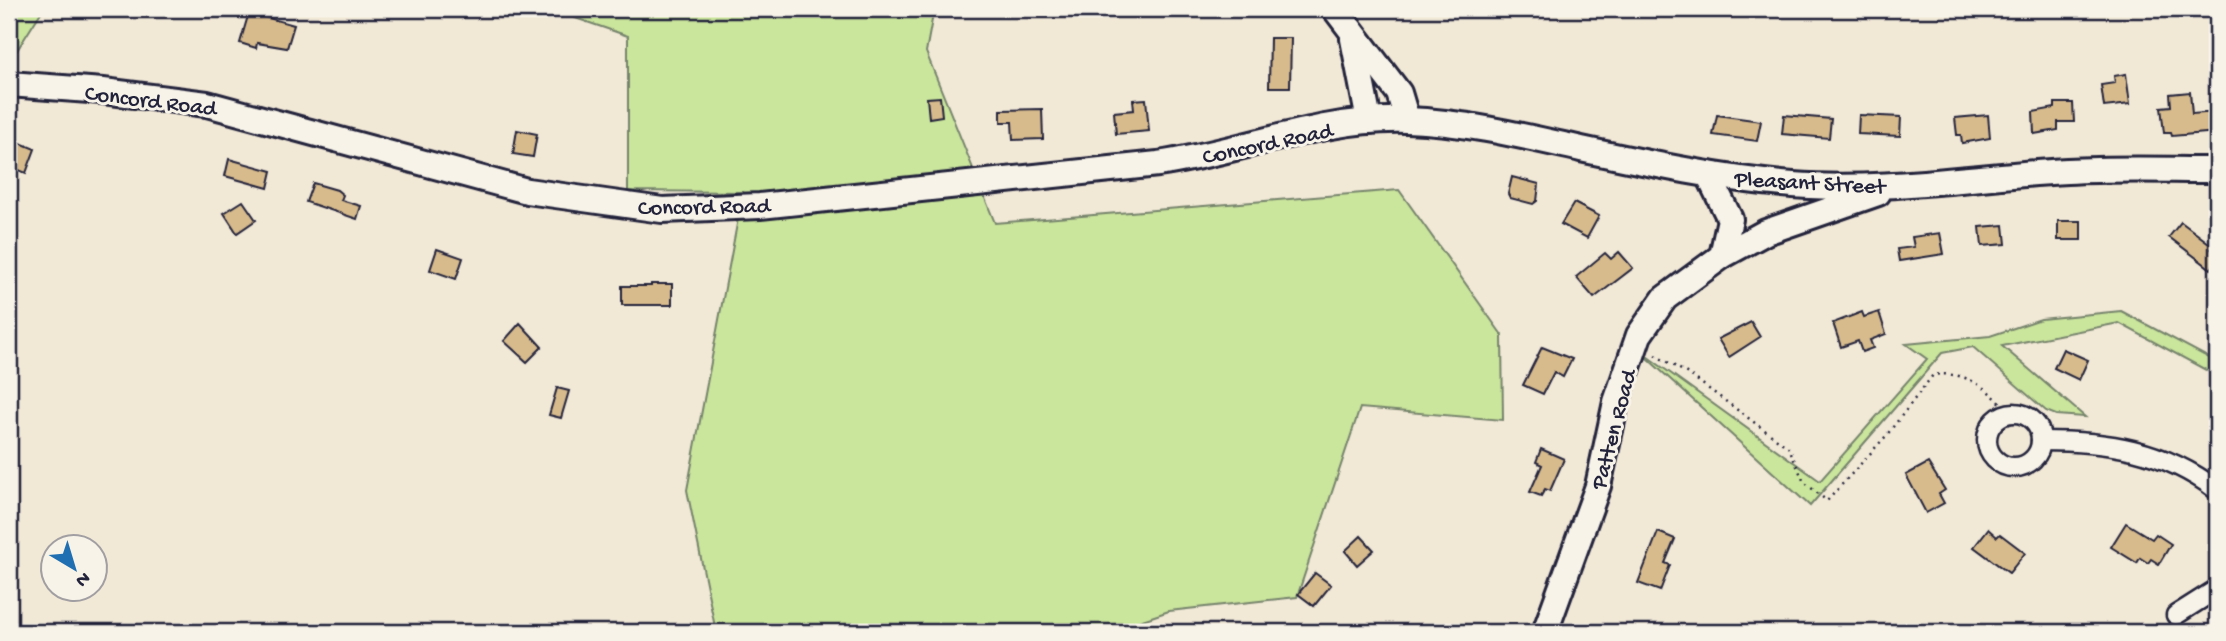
<svg xmlns="http://www.w3.org/2000/svg" width="2226" height="641" font-family="'Gochi Hand',sans-serif">
<style>
.green{fill:#cae59c;stroke:#76846c;stroke-width:2}
.building{fill:#d7bb8c;stroke:#22223b;stroke-width:2}
.lines{fill:none;stroke-linecap:round;stroke-linejoin:round}
.street-casing{stroke:#22223b;stroke-width:23}
.secondary-casing{stroke:#22223b;stroke-width:30}
.path{stroke:#22223b;stroke-width:2.5;stroke-dasharray:2 5;stroke-linecap:butt}
.street{stroke:#f7f3e8;stroke-width:18}
.secondary{stroke:#f7f3e8;stroke-width:24}
.labels{text-anchor:middle;stroke-width:6;stroke-linejoin:round;paint-order:stroke}
.street-label{font-size:23px;fill:#22223b;stroke:#f7f3e8}
</style>
<rect width="100%" height="100%" fill="#f1e8d6"/>
<filter id="ink" filterUnits="userSpaceOnUse"><feTurbulence type="fractalNoise" baseFrequency=".0143" numOctaves="2"/><feDisplacementMap in="SourceGraphic" scale="14" xChannelSelector="R" yChannelSelector="G"/><feConvolveMatrix kernelMatrix="1 2 1 2 8 2 1 2 1" color-interpolation-filters="sRGB"/></filter>
<g filter="url(#ink)">
<!-- green -->
<g class="green">
<path d="M 17,9 L 43,9 L 9,63 L 9,21 Z"/>
<path d="M 549,9 L 934,9 L 926,52 L 995,223 L 1399,190 L 1502,335 L 1503,420 L 1360,408 L 1297,597 L 1169,611 L 1107,632 L 716,632 L 687,490 L 743,192 L 628,191 L 628,36 Z"/>
<path d="M 2121,311 L 2217,362 L 2217,376 L 2119,323 L 2002,346 L 2085,417 L 2056,415 L 2046,411 L 1973,347 L 1942,353 L 1810,506 L 1637,349 L 1820,481 L 1927,359 L 1906,344 L 1990,336 L 2041,319 Z"/>
</g>
<!-- building -->
<g class="building">
<path d="M 250,9 L 268,9 L 265,17 L 294,25 L 287,48 L 257,43 L 256,48 L 240,43 Z"/>
<path d="M 1270,38 L 1291,38 L 1290,87 L 1269,87 Z"/>
<path d="M 2126,74 L 2130,104 L 2104,107 L 2101,85 L 2115,83 L 2114,76 Z"/>
<path d="M 2190,92 L 2192,114 L 2217,112 L 2217,132 L 2172,136 L 2171,133 L 2164,133 L 2161,107 L 2171,106 L 2170,94 Z"/>
<path d="M 940,97 L 942,116 L 929,118 L 927,98 Z"/>
<path d="M 1146,99 L 1149,131 L 1116,134 L 1114,112 L 1134,110 L 1133,100 Z"/>
<path d="M 2055,103 L 2073,103 L 2074,122 L 2058,122 L 2058,130 L 2034,134 L 2033,112 L 2055,108 Z"/>
<path d="M 1042,109 L 1043,139 L 1013,140 L 1012,122 L 1001,122 L 1001,110 Z"/>
<path d="M 1717,115 L 1761,121 L 1757,141 L 1713,135 Z"/>
<path d="M 1784,115 L 1831,119 L 1829,138 L 1782,134 Z"/>
<path d="M 1859,115 L 1901,117 L 1900,136 L 1858,134 Z"/>
<path d="M 1988,115 L 1990,138 L 1962,143 L 1961,135 L 1957,135 L 1955,118 Z"/>
<path d="M 517,130 L 537,134 L 533,157 L 513,154 Z"/>
<path d="M 13,140 L 35,149 L 26,173 L 9,166 L 9,151 Z"/>
<path d="M 229,159 L 272,171 L 268,188 L 225,176 Z"/>
<path d="M 1512,177 L 1539,184 L 1537,201 L 1533,204 L 1510,198 L 1508,194 Z"/>
<path d="M 313,183 L 337,190 L 343,195 L 341,200 L 361,206 L 357,219 L 306,202 Z"/>
<path d="M 243,201 L 256,220 L 237,233 L 224,213 Z"/>
<path d="M 1574,203 L 1599,216 L 1587,238 L 1561,224 Z"/>
<rect x="2058" y="221" width="23" height="19"/>
<path d="M 2181,222 L 2213,246 L 2211,249 L 2217,254 L 2217,260 L 2211,269 L 2169,237 Z"/>
<path d="M 2004,225 L 2006,244 L 1982,246 L 1980,227 Z"/>
<path d="M 1940,233 L 1944,254 L 1899,261 L 1897,249 L 1914,247 L 1912,237 Z"/>
<path d="M 437,249 L 463,258 L 456,279 L 430,270 Z"/>
<path d="M 1619,252 L 1633,268 L 1594,298 L 1576,277 L 1605,253 L 1611,259 Z"/>
<path d="M 651,284 L 672,284 L 672,305 L 622,305 L 622,286 L 651,286 Z"/>
<path d="M 1862,312 L 1864,317 L 1879,312 L 1886,334 L 1870,340 L 1873,348 L 1862,352 L 1858,341 L 1841,347 L 1833,323 Z"/>
<path d="M 1751,322 L 1760,337 L 1729,357 L 1718,339 Z"/>
<path d="M 520,323 L 542,347 L 527,362 L 504,341 Z"/>
<path d="M 1542,347 L 1572,359 L 1563,377 L 1554,372 L 1543,394 L 1523,385 Z"/>
<path d="M 2063,349 L 2088,360 L 2079,380 L 2054,368 Z"/>
<path d="M 557,388 L 569,391 L 561,418 L 549,415 Z"/>
<path d="M 1541,449 L 1564,459 L 1550,491 L 1545,489 L 1541,496 L 1530,492 L 1542,465 L 1536,462 Z"/>
<path d="M 1928,463 L 1945,490 L 1939,494 L 1944,503 L 1926,513 L 1906,475 Z"/>
<path d="M 2126,523 L 2152,539 L 2156,534 L 2171,544 L 2159,564 L 2151,559 L 2148,563 L 2140,558 L 2137,563 L 2111,547 Z"/>
<path d="M 1988,529 L 1997,537 L 2000,534 L 2025,553 L 2009,573 L 1974,547 Z"/>
<path d="M 1658,532 L 1675,539 L 1665,563 L 1670,565 L 1660,591 L 1638,583 Z"/>
<path d="M 1361,536 L 1374,550 L 1357,565 L 1345,551 Z"/>
<path d="M 1315,573 L 1331,585 L 1314,606 L 1298,594 Z"/>
</g>
<g class="lines">
<defs>
<g id="street">
<circle cx="2014" cy="440" r="27"/>
<path d="M 2041,441 C 2107,441 2163,449 2217,490"/>
<path d="M 2176,615 L 2217,589"/>
</g>
<g id="secondary">
<path d="M 1335,9 L 1399,93 L 1407,120"/>
<path d="M 1353,39 L 1369,121"/>
<path d="M 9,84 L 103,91 L 207,104 L 527,191 L 662,210 L 760,206 L 1158,164 C 1241,152 1322,117 1407,120 C 1466,122 1523,136 1581,149 C 1651,164 1722,179 1793,185 C 1885,192 1975,176 2067,171 C 2117,168 2167,170 2217,170"/>
<path d="M 1722,256 L 1766,232 L 1878,193"/>
<path d="M 1545,632 L 1598,486 L 1616,402 L 1639,335 L 1665,298 L 1722,256 L 1730,219 L 1708,174"/>
</g>
</defs>
<!-- street casing -->
<use href="#street" class="street-casing"/>
<!-- secondary casing -->
<use href="#secondary" class="secondary-casing"/>
<!-- path -->
<path class="path" d="M 1655,355 L 1690,375 L 1789,448 L 1804,482 L 1827,501 L 1886,436 L 1933,375 C 1966,370 1990,389 2010,414"/>
<!-- street -->
<use href="#street" class="street"/>
<!-- secondary -->
<use href="#secondary" class="secondary"/>
</g>
</g>
<g class="labels">
<!-- street labels -->
<g class="street-label">
<text transform="translate(151 99) rotate(7)" y="8">Concord Road</text>
<text transform="translate(1267 142) rotate(-12)" y="8">Concord Road</text>
<text transform="translate(1810 181) rotate(3)" y="8">Pleasant Street</text>
<text transform="translate(704 205) rotate(-1)" y="8">Concord Road</text>
<text transform="translate(1612 429) rotate(-75)" y="8">Patten Road</text>
</g>
</g>
<!-- margin -->
<rect width="2226" height="641" fill="none" stroke="#f7f3e8" stroke-width="35"/>
<rect x="18" y="18" width="2191" height="606" fill="none" stroke="#22223b" stroke-width="2.5" filter="url(#ink)"/>
<!-- north arrow -->
<g transform="translate(74 568) rotate(142)"><circle r="33" fill="#f7f3e8" stroke="#a29fa3" stroke-width="2"/>
<path d="M0-5L12 26L0 18L-12 26Z" fill="#1f6fb2"/>
<text y="-10" font-size="19" font-weight="bold" text-anchor="middle" fill="#22223b">N</text>
</g>
</svg>
